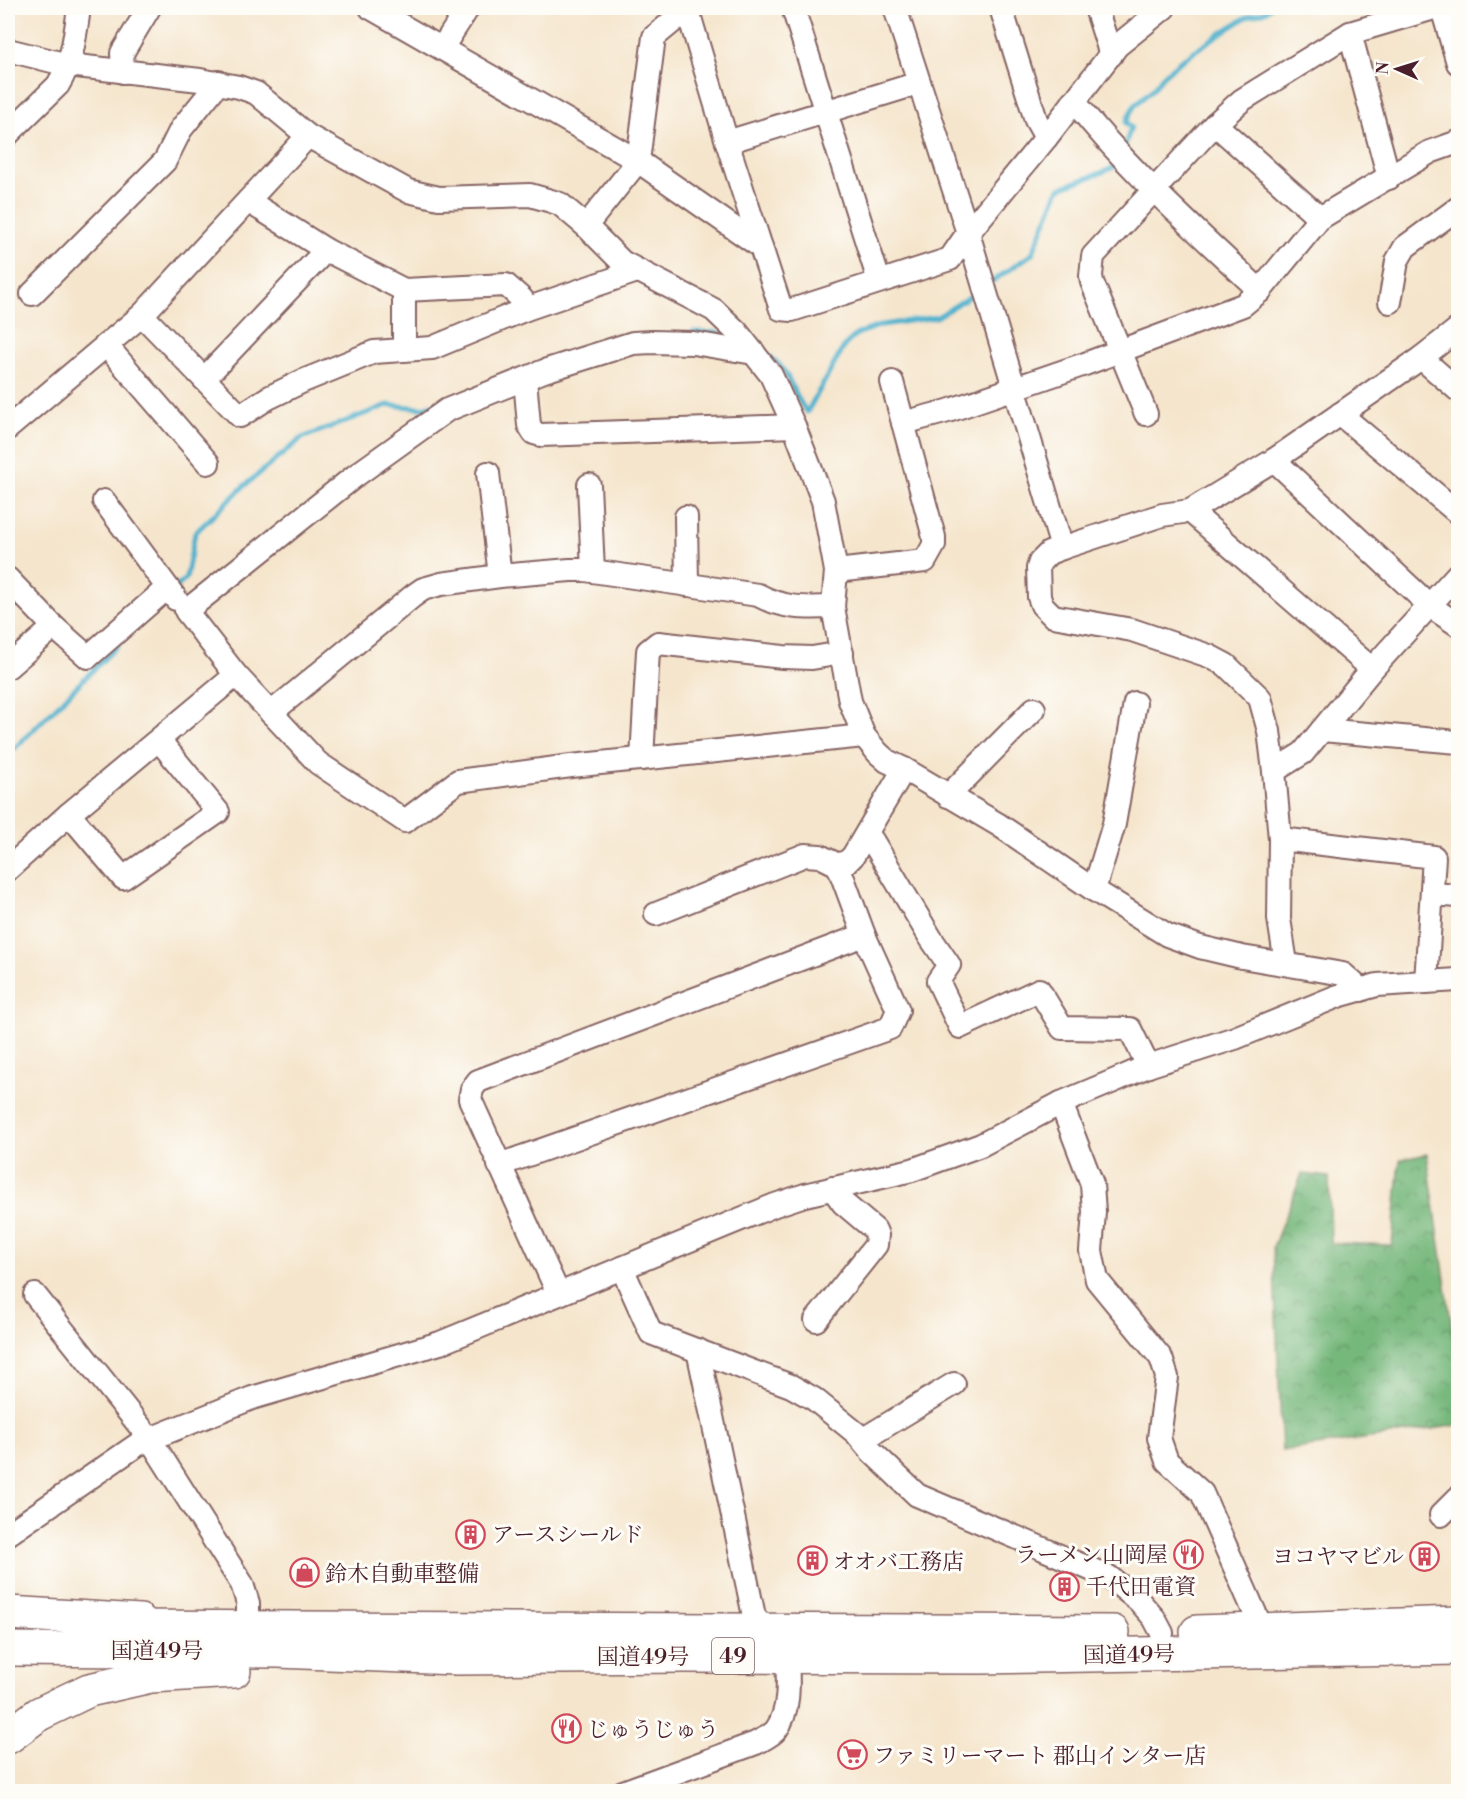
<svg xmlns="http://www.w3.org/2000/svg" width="1466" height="1799" font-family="'Libre Bodoni','Noto Serif JP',serif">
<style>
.forest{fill:url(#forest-crowns);stroke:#606c54;stroke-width:1.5}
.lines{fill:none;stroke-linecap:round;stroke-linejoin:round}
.stream{stroke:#4eb1cd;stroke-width:5}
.street-casing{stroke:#866463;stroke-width:26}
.highway-casing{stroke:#866463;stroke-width:36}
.street{stroke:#fff;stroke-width:22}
.highway{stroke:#fff;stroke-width:33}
.labels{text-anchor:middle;stroke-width:6;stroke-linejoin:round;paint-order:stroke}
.shield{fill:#fdfcf7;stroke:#806168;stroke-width:1.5}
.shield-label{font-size:21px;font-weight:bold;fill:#4a1f2b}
.poi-label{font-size:22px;fill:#4a1f2b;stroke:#fdfcf7;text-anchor:start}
.street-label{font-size:22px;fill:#4a1f2b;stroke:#fdfcf7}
</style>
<defs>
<pattern id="forest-crowns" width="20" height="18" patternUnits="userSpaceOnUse" patternTransform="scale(1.5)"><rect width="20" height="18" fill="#76b87c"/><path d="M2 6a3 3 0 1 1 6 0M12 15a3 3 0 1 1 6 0" fill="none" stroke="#639566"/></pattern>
</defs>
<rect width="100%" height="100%" fill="#fdfcf7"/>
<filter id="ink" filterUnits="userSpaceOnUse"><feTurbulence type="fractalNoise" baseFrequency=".0167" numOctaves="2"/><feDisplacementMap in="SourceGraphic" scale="12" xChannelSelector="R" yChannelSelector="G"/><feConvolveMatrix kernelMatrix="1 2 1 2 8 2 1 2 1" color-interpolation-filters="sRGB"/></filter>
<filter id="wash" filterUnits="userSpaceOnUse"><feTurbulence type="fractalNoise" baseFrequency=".008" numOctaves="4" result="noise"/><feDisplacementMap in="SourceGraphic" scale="24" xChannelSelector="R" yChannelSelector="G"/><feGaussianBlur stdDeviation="1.35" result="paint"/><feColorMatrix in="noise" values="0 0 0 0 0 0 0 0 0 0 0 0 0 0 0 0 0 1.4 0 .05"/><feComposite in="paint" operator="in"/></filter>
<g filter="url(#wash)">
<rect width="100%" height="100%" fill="#f5e5cc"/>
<!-- forest -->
<path class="forest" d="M 1427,1154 L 1458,1371 L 1458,1425 L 1282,1451 L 1273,1247 L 1302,1174 L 1329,1177 L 1331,1243 L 1392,1245 L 1400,1160 Z"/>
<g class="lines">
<!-- stream -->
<g class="stream">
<path d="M 1124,149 L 1131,127 L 1126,123 C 1133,103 1140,101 1154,88 C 1157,85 1159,80 1162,77 C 1182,57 1221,33 1245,18 C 1255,12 1260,16 1270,8"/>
<path d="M 990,283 L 1032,254 L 1059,189 C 1074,181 1111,172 1120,163"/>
<path d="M 693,332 L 718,333 L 730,339"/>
<path d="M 766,355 C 790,366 791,394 807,412 L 845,345 L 857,334 L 882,325 L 937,317 L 980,290"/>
<path d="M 175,589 L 186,578 L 195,533 L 243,487 L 302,438 L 388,405 L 422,408 L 441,403"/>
<path d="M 8,755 L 119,644"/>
</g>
</g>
</g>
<g filter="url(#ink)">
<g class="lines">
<defs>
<g id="street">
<path d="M 371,8 L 638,161 L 761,247"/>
<path d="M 687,8 L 727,142 L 781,309 L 792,310 L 950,259 L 968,233 L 1046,138 L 1117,46 L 1164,8"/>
<path d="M 793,8 L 879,281"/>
<path d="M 895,8 L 968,233 L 1062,548"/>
<path d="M 1001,8 L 1036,120 L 1046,138"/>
<path d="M 1096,8 L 1111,55"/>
<path d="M 1442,8 L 1458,63"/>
<path d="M 1350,33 L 1389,178"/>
<path d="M 442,48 L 468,8"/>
<path d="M 8,50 L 68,65 L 200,80 L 239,87 L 256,93 L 308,136 L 408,191 L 439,198 L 530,195 L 551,201 L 560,204 L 586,226 L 622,262 L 714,310 L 737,332 L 771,375 L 794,426 L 823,501 L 836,571 L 833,607 L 850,701 L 864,736 L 878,753 L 887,761 L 904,769 L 999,825 L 1094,890 L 1167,935 L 1200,947 L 1242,957 L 1343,974 L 1361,990"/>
<path d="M 123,72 L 122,53 L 149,8"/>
<path d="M 1074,101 C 1129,171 1196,230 1260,291"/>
<path d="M 1215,124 L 1320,218"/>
<path d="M 8,134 L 58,85 C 73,60 75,36 79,8"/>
<path d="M 308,136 L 142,315 L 240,416 L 268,398 L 303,381 L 374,352 L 432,348 L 526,309 L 637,271"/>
<path d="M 727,142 L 919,83"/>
<path d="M 248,201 L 326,250 L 404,290 L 404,350"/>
<path d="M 586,226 L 638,161 L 654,37 L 689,8"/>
<path d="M 404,290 L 506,285 L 522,299 L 526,309"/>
<path d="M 32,294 L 165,161 L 181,129 L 219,82"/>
<path d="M 1390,302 L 1397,261 L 1405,247 L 1458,208"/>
<path d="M 106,345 L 208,463"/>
<path d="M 754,353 L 693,343 L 652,342 L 633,343 L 544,371 L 447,410 L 355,476 L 186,611 L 236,675 L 318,763 L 405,821 L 458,781 L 571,766 L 864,736"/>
<path d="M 1421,358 L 1458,390"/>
<path d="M 204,379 L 326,250"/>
<path d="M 525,379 L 529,425 L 534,433 L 541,435 L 794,426"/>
<path d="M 1146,414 L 1092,282 L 1091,276 L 1093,256 L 1215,124 L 1242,100 L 1350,33 L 1434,8"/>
<path d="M 1340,414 L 1458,513"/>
<path d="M 903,423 L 948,411 L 1085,364 L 1243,305 L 1260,291 L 1320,218 L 1430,152 L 1458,142"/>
<path d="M 8,428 L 142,315"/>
<path d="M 1274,460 L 1430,606 L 1458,625"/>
<path d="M 488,473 L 500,576"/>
<path d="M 589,485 L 593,571"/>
<path d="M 104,501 L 176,599"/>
<path d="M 1190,511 L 1372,669"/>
<path d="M 686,517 L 687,585"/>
<path d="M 836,571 L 925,561 L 934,545 L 934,537 L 892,382"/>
<path d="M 8,579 L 54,627 L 8,667"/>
<path d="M 54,627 L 88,657 L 167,588"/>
<path d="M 271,713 L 413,596 L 423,589 L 441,584 L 500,576 L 570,570 L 585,570 L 758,595 C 784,609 804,608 833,607"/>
<path d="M 1322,730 L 1458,742"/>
<path d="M 642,759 L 648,651 L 658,643 L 783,657 L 812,658 L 842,653"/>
<path d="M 1274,771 L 1303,753 L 1372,669 L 1458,574"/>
<path d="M 948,796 L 1034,709"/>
<path d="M 69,814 L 123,878 L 218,812 L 159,740"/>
<path d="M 867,834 L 872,840 L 930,937 L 949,965 L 938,981 L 960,1027 L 1039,990 L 1062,1028 L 1130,1029 L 1148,1066"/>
<path d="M 1280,839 L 1434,857 L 1426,982"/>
<path d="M 8,869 L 69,814 L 236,675"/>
<path d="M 1094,890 L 1114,824 L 1135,703"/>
<path d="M 1432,894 L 1458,896"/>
<path d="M 656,914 L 805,855 L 820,856 L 838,865"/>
<path d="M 1286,963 L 1279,919 L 1280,839 L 1274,771 L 1269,731 L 1260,698 L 1226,665 L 1209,656 L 1132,630 L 1053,616 L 1042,605 L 1039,597 L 1038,568 L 1040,562 L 1049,553 L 1062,548 L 1162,515 L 1190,511 L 1274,460 L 1421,358 L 1458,329"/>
<path d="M 1061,1103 L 1092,1184 L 1094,1212 L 1091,1251 L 1097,1280 L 1161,1358 L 1167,1377 L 1159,1438 L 1167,1461 L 1202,1493 L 1262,1629"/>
<path d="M 499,1165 L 890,1028 L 898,1010 L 864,935 L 838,865 L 848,861 L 853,856 L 904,769"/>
<path d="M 622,1268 L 651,1333 L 791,1386 L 814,1399 L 856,1433 L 871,1451 L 917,1495 L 1109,1577 L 1139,1601 L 1154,1618 L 1162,1633"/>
<path d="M 558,1293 L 470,1099 L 472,1089 L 478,1081 L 864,935"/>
<path d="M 35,1295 L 150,1439 L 242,1584 L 248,1603 L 248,1627"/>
<path d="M 816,1320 L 876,1245 L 877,1235 L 875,1230 L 843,1203 L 832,1188"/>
<path d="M 862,1440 L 954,1384"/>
<path d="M 1441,1515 L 1458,1498"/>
<path d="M 8,1534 L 137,1445 L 150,1439 L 252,1398 L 440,1343 L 775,1205 L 805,1195 L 912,1170 L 981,1145 L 1061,1103 L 1116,1080 L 1148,1066 L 1235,1038 L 1338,996 L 1377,985 L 1458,980"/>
<path d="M 623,1792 L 756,1743 C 763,1739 771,1736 776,1730 C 791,1710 788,1679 787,1656 L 754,1616 L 698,1350"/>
</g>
<g id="highway">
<path d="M 8,1613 L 140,1621"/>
<path d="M 117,1627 L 1113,1632"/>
<path d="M 1197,1632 L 1458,1623"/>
<path d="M 8,1649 L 278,1651 L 455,1658 L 684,1656 L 981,1657 L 1458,1648"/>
<path d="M 8,1737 L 39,1714 L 89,1690 L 151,1676 L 234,1671"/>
</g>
</defs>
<!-- street casing -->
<use href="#street" class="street-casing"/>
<!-- highway casing -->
<use href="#highway" class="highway-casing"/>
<!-- street -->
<use href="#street" class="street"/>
<!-- highway -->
<use href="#highway" class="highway"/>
</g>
</g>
<!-- icons -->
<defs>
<symbol id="building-ring" viewBox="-11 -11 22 22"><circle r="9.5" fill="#fdfcf7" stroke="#d1495b" stroke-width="1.5"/><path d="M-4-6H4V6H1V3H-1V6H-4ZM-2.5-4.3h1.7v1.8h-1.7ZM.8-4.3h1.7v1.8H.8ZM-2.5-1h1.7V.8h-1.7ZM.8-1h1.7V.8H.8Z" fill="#d1495b"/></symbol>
<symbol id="restaurant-ring" viewBox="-11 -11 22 22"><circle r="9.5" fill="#fdfcf7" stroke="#d1495b" stroke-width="1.5"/><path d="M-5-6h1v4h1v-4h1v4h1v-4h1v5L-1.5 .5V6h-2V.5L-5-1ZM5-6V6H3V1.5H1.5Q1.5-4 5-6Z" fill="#d1495b"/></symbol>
<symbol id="shop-ring" viewBox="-11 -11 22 22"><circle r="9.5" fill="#fdfcf7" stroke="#d1495b" stroke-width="1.5"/><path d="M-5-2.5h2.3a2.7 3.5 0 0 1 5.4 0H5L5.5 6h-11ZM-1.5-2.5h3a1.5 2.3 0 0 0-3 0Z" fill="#d1495b"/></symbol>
<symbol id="supermarket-ring" viewBox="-11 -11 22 22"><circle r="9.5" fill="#fdfcf7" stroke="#d1495b" stroke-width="1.5"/><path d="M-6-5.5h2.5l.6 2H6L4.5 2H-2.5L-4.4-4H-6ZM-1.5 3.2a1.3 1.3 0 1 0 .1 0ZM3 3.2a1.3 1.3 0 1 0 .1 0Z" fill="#d1495b"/></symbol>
</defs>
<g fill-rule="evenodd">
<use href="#building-ring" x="454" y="1518" width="33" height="33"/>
<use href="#restaurant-ring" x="1172" y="1538" width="33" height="33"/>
<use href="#building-ring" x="1408" y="1540" width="33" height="33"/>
<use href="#building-ring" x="796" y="1544" width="33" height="33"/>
<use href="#shop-ring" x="288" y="1556" width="33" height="33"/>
<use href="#building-ring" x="1048" y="1570" width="33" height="33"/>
<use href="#restaurant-ring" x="550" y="1712" width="33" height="33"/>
<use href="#supermarket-ring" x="836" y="1738" width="33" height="33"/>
</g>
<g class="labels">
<!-- shield labels -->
<rect class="shield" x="712" y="1638" width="42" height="36" rx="4.5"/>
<g class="shield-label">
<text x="733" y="1663">49</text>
</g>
<!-- poi labels -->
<g class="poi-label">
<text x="492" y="1542">アースシールド</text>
<text x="1168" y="1562" text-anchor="end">ラーメン山岡屋</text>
<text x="1404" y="1564" text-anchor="end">ヨコヤマビル</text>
<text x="833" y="1569">オオバ工務店</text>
<text x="325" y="1581">鈴木自動車整備</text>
<text x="1086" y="1594">千代田電資</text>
<text x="587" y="1737">じゅうじゅう</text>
<text x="873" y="1763">ファミリーマート 郡山インター店</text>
</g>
<!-- street labels -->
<g class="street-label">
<text x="157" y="1658">国道49号</text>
<text transform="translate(1129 1654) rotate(-1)" y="8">国道49号</text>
<text x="643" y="1664">国道49号</text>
</g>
</g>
<!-- margin -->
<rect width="1466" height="1799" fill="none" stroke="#fdfcf7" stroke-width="30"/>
<!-- north arrow -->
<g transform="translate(1397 69) rotate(273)" stroke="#fdfcf7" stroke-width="4.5" paint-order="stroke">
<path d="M0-4.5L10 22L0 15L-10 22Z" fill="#4a1f2b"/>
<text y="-9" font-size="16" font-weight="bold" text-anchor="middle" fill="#4a1f2b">N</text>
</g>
</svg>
